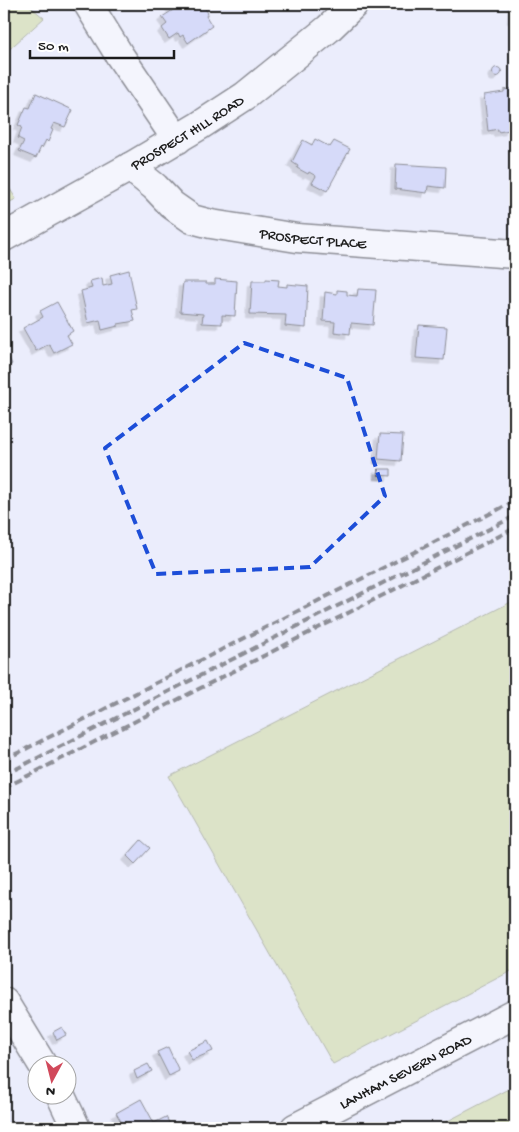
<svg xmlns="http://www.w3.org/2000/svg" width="519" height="1132" font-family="'Gochi Hand',sans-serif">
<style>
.green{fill:#cad78b;stroke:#737a54}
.building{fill:#bcc3f5;stroke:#1c1c1c;filter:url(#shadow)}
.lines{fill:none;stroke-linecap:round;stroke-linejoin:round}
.minor-casing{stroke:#1c1c1c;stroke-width:31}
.major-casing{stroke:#1c1c1c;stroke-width:31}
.minor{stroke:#fff;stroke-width:28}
.major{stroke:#fff;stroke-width:28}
.rail{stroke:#1c1c1c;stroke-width:4;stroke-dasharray:8 4;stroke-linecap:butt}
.marked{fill:none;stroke:#1d4ed8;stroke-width:4;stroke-dasharray:10 6;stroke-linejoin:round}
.labels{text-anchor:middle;stroke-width:5;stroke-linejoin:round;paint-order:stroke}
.street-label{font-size:15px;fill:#1c1c1c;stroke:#fff}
</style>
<defs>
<filter id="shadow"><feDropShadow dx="-4.5" dy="4.5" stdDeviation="0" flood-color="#0004"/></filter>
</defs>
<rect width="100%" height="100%" fill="#ebedfc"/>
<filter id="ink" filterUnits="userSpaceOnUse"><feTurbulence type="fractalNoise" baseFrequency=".02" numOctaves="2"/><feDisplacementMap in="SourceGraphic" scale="10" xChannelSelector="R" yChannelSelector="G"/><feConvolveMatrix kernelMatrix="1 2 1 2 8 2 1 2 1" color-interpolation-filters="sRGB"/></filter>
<g filter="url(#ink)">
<!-- green -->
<g class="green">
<path d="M 4,4 L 27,4 L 44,18 L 4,54 Z"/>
<path d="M 4,179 L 16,199 L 4,205 Z"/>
<path d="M 515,600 L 515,969 L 333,1064 L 169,776 Z"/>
<path d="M 515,1086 L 515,1128 L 445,1128 L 442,1124 Z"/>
</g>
<!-- building -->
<g class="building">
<path d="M 169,4 L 202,4 L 208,13 L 206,16 L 212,26 L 188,43 L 183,35 L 180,37 L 178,33 L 169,39 L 162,28 L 167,24 L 162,17 L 173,10 Z"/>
<path d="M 513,4 L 515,4 L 515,19 L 512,19 Z"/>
<circle cx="497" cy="72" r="4.5"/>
<path d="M 515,88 L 515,128 L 514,128 L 513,124 L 509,124 L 510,130 L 498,132 L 498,129 L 488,131 L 484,95 L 504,92 L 504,90 Z"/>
<path d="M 36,93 L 73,110 L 65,127 L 54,123 L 51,129 L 53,130 L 48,142 L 46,140 L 42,148 L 41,147 L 36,158 L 19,151 L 24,141 L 18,138 L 22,127 L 18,125 L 26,107 L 30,108 Z"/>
<path d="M 315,139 L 330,147 L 334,141 L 350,149 L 327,191 L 312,183 L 316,176 L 309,172 L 308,174 L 297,168 L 298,166 L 292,162 L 303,140 L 312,145 Z"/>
<path d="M 396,164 L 446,167 L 445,188 L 428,186 L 427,193 L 395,189 Z"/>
<path d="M 129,270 L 137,309 L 132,310 L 135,321 L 118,324 L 118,326 L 102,330 L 100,320 L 88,323 L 81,291 L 92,288 L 90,281 L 102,278 L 103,286 L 112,284 L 110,275 Z"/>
<path d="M 215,279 L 237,281 L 235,316 L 222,315 L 222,324 L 202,323 L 203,314 L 180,312 L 183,282 L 206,282 L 206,284 L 215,284 Z"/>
<path d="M 266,279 L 279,280 L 278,286 L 287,287 L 287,284 L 308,286 L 306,328 L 285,326 L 286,315 L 250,314 L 252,281 L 266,281 Z"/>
<path d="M 358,289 L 376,290 L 373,325 L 351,323 L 350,334 L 334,332 L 335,322 L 323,321 L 325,292 L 337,294 L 337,290 L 347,291 L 347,295 L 357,296 Z"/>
<path d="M 57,302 L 73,331 L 67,335 L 72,344 L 54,353 L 49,344 L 36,351 L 23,328 L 43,317 L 40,311 Z"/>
<path d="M 419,325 L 447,327 L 444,360 L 416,358 Z"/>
<path d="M 4,349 L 12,364 L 4,368 Z"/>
<path d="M 380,434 L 403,435 L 401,461 L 378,459 Z"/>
<path d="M 378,469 L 391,469 L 391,476 L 378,475 Z"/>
<path d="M 141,840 L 150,848 L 135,864 L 127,856 Z"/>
<path d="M 62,1027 L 66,1035 L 57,1040 L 53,1032 Z"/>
<path d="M 208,1041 L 213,1051 L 192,1060 L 187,1051 Z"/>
<path d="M 168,1047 L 179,1071 L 169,1076 L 157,1052 Z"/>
<path d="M 148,1064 L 152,1071 L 137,1079 L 134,1071 Z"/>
<path d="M 141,1099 L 154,1123 L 166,1117 L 172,1128 L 125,1128 L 116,1113 Z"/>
</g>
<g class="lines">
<defs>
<g id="minor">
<path d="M 88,4 L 120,56 L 177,140"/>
<path id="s1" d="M 130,167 L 155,187 L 172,205 L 192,219 L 211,224 L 297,238 L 515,254"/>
<path id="s2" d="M 4,237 L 130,167 L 199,126 L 245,96 L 328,29 L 354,4"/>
<path d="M 4,1002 L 42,1064"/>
<path d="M 60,1094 L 76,1128"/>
</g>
<g id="major">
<path id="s3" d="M 295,1128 L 515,1014"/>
</g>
</defs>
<!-- minor casing -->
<use href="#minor" class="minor-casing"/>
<!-- major casing -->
<use href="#major" class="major-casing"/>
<!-- minor -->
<use href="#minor" class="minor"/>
<!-- major -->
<use href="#major" class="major"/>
<!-- rail -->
<g class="rail">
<path d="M 4,760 L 515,501"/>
<path d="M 4,775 L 515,516"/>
<path d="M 4,788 L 515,528"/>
</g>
</g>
</g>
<!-- marked area -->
<path d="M0 0H519V1132H0ZM 244,343 L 347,378 L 385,496 L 310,567 L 156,574 L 105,448 Z" fill="#ebedfc" fill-opacity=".55" fill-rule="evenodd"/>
<path class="marked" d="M 244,343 L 347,378 L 385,496 L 310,567 L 156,574 L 105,448 Z"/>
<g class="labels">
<!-- street labels -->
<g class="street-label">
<text dy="5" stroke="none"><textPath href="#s2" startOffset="211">PROSPECT HILL ROAD</textPath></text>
<text dy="5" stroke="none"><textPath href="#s1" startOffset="204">PROSPECT PLACE</textPath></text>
<text dy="5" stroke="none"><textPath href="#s3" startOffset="124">LANHAM SEVERN ROAD</textPath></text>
</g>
</g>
<!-- margin -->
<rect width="519" height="1132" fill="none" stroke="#fff" stroke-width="20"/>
<rect x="10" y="10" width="499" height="1112" fill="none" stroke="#1c1c1c" stroke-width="2" filter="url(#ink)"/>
<!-- north arrow -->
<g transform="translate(52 1080) rotate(187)"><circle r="24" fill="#ffffff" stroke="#a4a4a4"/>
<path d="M0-4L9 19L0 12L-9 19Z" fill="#d1495b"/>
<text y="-8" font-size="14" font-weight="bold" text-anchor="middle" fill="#1c1c1c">N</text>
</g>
<!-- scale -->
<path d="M30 50v8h144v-8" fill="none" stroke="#1c1c1c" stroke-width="2.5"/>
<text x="38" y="50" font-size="15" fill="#1c1c1c" stroke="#ffffff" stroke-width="4" paint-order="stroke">50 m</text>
</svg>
